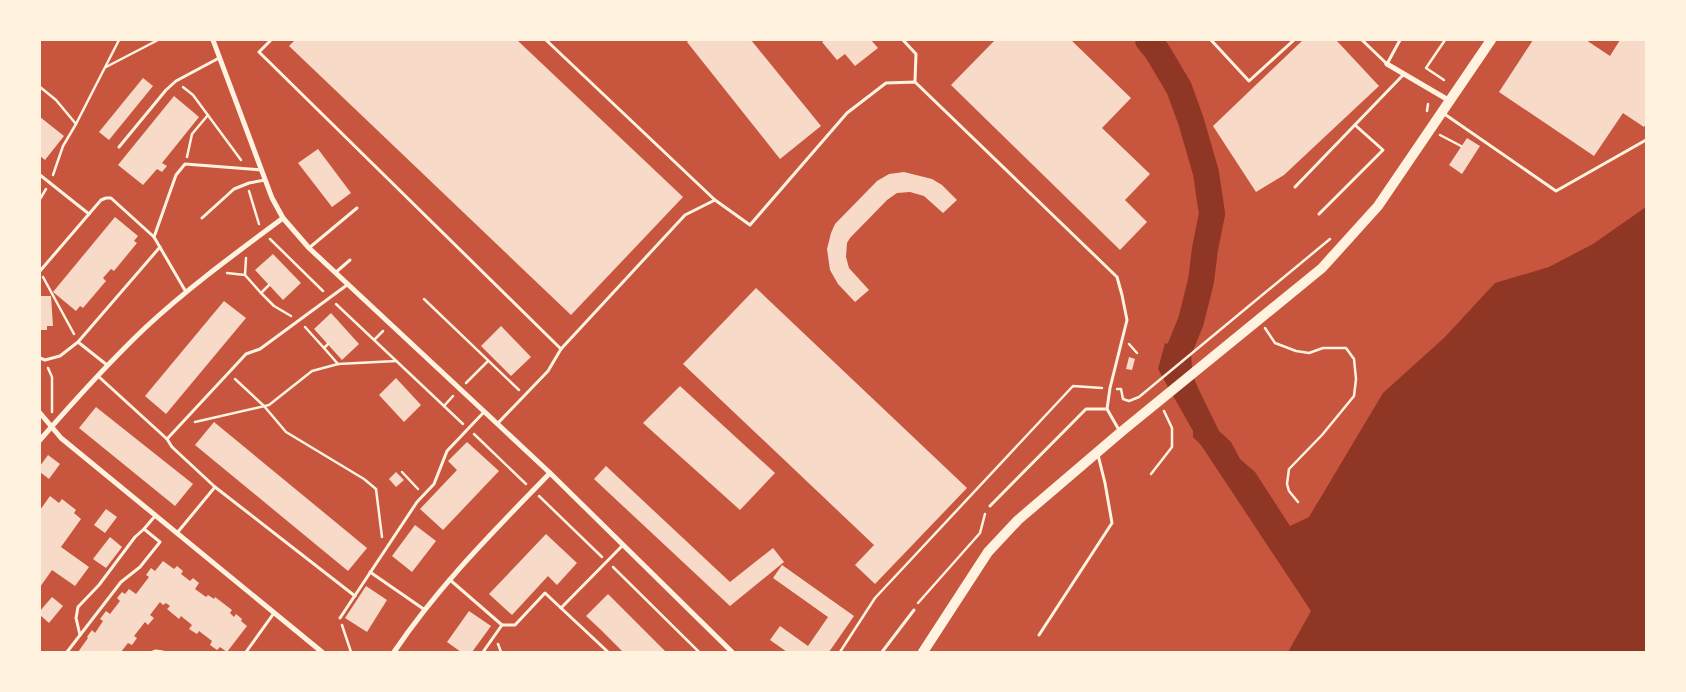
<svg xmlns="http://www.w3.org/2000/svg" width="1686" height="692" font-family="Rubik,sans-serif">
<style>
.water{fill:#8f3625}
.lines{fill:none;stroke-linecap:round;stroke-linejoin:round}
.river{stroke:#8f3625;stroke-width:26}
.building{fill:#f7dbc8}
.path{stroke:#fff3e0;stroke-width:2.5}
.service{stroke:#fff3e0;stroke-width:3}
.minor{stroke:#fff3e0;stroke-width:5}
.primary{stroke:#fff3e0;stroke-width:10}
</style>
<rect width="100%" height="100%" fill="#c8553d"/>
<!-- water -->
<path class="water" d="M 1646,207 L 1646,652 L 1288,652 L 1311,611 L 1201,445 L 1193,437 L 1193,431 L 1158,369 L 1165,343 L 1182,348 L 1187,362 L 1199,390 L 1219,431 L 1231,442 L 1240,459 L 1255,472 L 1290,526 L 1309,517 L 1383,393 L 1445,337 L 1495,283 L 1549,267 L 1593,244 Z"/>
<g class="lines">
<!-- river -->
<path class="river" d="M 1148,40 L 1157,51 L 1179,88 L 1191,121 L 1206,173 L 1212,214 L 1205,249 L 1201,281 L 1191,321 L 1178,353 L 1180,383"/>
</g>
<!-- building -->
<g class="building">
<path d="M 295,40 L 517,40 L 683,197 L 571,315 L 289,46 Z"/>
<path d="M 689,40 L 751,40 L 821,126 L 780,159 L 687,42 Z"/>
<path d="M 825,40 L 871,40 L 878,48 L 855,66 L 845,54 L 837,60 L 822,42 Z"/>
<path d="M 995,40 L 1071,40 L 1131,98 L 1102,128 L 1150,174 L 1125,200 L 1147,222 L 1120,250 L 951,85 Z"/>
<path d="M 1303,40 L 1336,40 L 1379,86 L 1284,175 L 1256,192 L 1213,126 Z"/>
<path d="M 1533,40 L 1586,40 L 1610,56 L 1620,40 L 1646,40 L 1646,124 L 1644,127 L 1623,113 L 1594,156 L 1499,92 Z"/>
<path d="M 143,78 L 153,86 L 109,140 L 99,132 Z"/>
<path d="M 174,96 L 199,117 L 162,163 L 167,166 L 162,172 L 157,169 L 143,185 L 118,165 Z"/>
<path d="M 40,117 L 64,136 L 45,160 L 40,156 Z"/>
<path d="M 1467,138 L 1480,146 L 1462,174 L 1449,165 Z"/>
<path d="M 318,149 L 351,193 L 332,207 L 298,163 Z"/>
<path d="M 904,172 L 932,179 L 942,185 L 957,200 L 943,213 L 924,196 L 910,192 L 897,193 L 887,200 L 850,238 L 847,243 L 846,257 L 849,268 L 869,290 L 855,302 L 838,284 L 830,270 L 827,249 L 831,233 L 835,224 L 877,181 L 889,174 Z"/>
<path d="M 115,217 L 138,236 L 134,241 L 137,243 L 114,271 L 111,269 L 103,278 L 106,281 L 83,308 L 80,306 L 76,311 L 53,292 Z"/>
<path d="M 273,254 L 301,283 L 283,300 L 255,270 Z"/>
<path d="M 756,288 L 967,488 L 875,584 L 855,565 L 874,545 L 683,364 Z"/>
<path d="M 40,296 L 51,296 L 53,326 L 47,326 L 47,330 L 40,330 Z"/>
<path d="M 224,301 L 246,318 L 166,414 L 145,396 Z"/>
<path d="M 331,313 L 359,344 L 342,360 L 314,329 Z"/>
<path d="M 501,326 L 531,357 L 511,376 L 481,346 Z"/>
<path d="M 1129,357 L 1135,359 L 1132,370 L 1126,369 Z"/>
<path d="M 396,378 L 421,405 L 404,422 L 379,395 Z"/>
<path d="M 680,386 L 775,473 L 740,510 L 643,423 Z"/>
<path d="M 96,407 L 193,484 L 175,506 L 79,428 Z"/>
<path d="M 214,422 L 367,548 L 348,571 L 195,445 Z"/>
<path d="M 467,442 L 499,471 L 443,530 L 420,509 L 457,470 L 448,461 Z"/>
<path d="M 48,455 L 60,464 L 49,479 L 40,472 L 40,466 Z"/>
<path d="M 606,466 L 730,582 L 773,548 L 784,562 L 730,606 L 594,479 Z"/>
<path d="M 396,472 L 404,480 L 396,487 L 389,479 Z"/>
<path d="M 50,496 L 59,503 L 62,499 L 76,510 L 74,513 L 81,519 L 61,547 L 89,567 L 75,586 L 52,570 L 40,587 L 40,510 Z"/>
<path d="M 106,509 L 117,517 L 105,533 L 94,525 Z"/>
<path d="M 415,525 L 436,541 L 412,572 L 392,556 Z"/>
<path d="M 546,534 L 577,563 L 557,585 L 548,576 L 512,615 L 489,594 Z"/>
<path d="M 110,537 L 122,547 L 106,568 L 93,559 Z"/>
<path d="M 163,561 L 174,569 L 177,566 L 183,571 L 181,574 L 190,581 L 193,578 L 199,583 L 195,589 L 206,597 L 208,595 L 214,599 L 215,597 L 232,610 L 230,613 L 234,617 L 236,614 L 242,619 L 241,621 L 247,626 L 227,652 L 220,647 L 217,650 L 210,645 L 212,641 L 199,631 L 197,634 L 189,629 L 192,625 L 181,616 L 179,619 L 167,609 L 170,606 L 166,603 L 163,605 L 160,602 L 150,615 L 154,618 L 148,625 L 145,622 L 134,636 L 137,638 L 132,645 L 128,643 L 121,652 L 78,652 L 88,638 L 87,637 L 92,630 L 95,633 L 103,621 L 100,619 L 106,611 L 110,614 L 120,601 L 117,598 L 122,592 L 125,594 L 129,589 L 136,594 L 149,577 L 146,575 L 151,568 L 155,571 Z"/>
<path d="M 782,565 L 854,616 L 829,652 L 787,652 L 770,640 L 780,626 L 808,646 L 828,617 L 773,578 Z"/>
<path d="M 366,586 L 387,600 L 367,632 L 345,618 Z"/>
<path d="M 608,594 L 666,652 L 623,652 L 600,629 L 586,616 Z"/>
<path d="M 52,597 L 63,606 L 49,623 L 40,615 L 40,611 Z"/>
<path d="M 469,611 L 491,626 L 472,652 L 461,652 L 447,642 Z"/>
</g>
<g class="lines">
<!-- path -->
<g class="path">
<path d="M 106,67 L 158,40"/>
<path d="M 1444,80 L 1426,68 L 1445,40"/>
<path d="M 40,87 L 56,100 L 76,124"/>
<path d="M 183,87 L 193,95 L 241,160"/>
<path d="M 1427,111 L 1428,104"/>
<path d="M 1440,135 L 1461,146"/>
<path d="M 187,157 L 192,134 L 208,115"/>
<path d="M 53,175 L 63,146 L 76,124 L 119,40"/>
<path d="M 249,191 L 259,224"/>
<path d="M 40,199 L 46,189"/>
<path d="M 270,239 L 323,291"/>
<path d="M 246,258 L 245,275 L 261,293"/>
<path d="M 227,273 L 245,275"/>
<path d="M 43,277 L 74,334"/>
<path d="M 269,285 L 261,293 L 274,306 L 291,316"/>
<path d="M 424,299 L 519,390"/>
<path d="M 336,304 L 463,424"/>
<path d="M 305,327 L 324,348 L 328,344"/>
<path d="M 1265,328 L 1275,343 L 1296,351 L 1309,353 L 1323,348 L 1346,348 L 1354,359 L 1356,379 L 1354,396 L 1322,435 L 1289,469 L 1287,484 L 1289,491 L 1298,502"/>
<path d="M 375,339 L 383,331"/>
<path d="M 1129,344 L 1137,353"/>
<path d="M 324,348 L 338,364"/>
<path d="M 48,368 L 52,377 L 52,412"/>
<path d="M 235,379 L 264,406 L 286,432 L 364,479 L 376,489 L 382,537"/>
<path d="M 466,383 L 488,361"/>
<path d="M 1117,389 L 1121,389 L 1123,399 L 1129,401 L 1139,397 L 1330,239"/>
<path d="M 444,406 L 453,396"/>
<path d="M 195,422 L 269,405 L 312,371 L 338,364 L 396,361"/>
<path d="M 474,434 L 526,484"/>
<path d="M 402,472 L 418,489"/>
<path d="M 1151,474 L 1172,447 L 1172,428 L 1164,411"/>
<path d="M 539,496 L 602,557"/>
<path d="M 613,567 L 699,652"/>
<path d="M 918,603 L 980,533 L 985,514"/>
<path d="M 342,625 L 351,652"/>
<path d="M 498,644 L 501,652"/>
<path d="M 840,652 L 875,598 L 1073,386 L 1102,388"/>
</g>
<!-- service -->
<g class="service">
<path d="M 271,40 L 259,52 L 561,349"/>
<path d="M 546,40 L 715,200"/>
<path d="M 903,40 L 916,54 L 915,81"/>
<path d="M 1211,40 L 1249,81 L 1294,40"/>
<path d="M 1362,40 L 1387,64 L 1400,40"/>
<path d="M 1443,113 L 1556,191 L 1646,140"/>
<path d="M 119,147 L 166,90 L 176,81 L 219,58"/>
<path d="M 40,175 L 89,214"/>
<path d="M 1295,187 L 1404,74"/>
<path d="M 1319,214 L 1383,150 L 1355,125"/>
<path d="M 202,218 L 234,189 L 249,183 L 265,180"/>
<path d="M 154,237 L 176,175 L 185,164 L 262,170"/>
<path d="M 309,248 L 357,208"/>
<path d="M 40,271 L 101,200 L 106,198 L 111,198 L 154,237 L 186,292"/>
<path d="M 335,273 L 350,260"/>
<path d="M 78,342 L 107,365"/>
<path d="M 40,358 L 45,360 L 60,356 L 78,342 L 160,247"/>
<path d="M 98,376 L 167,439 L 172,447 L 215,487 L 355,596"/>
<path d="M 497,424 L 548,371 L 561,349 L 685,215 L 715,200 L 750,225 L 847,113 L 886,83 L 915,82 L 1117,277 L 1122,295 L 1127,320 L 1110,388 L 1107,409 L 1119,430"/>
<path d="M 167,439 L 246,354 L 260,349 L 347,285"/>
<path d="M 990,506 L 1086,409 L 1107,409"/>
<path d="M 177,533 L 215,487"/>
<path d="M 370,572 L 425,610"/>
<path d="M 449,579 L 502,625 L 515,625 L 545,593 L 561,608"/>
<path d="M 340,618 L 417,502 L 434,484 L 447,451 L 484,412"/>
<path d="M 80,635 L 76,618 L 78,607 L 99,585 L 135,537 L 144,529"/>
<path d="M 1039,635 L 1112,523 L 1105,483 L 1098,455"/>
<path d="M 67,652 L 121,582 L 140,567 L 160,542 L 144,529 L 155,516"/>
<path d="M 153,652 L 156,651 L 163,652"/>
<path d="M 246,652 L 274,613"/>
<path d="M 483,652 L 502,625"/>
<path d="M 608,652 L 561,608 L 623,545"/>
<path d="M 882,652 L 914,610"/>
</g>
<!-- minor -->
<g class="minor">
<path d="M 213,40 L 272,198 L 283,218 L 309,248 L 550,473 L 732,652"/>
<path d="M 1387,64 L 1450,101"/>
<path d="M 40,413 L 61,438 L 322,652"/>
<path d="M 40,440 C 74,401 108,363 145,328 C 188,288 236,253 283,218"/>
<path d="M 394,652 C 439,585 494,531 550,473"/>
</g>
<!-- primary -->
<path class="primary" d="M 923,652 L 988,552 L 1018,520 L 1121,432 L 1322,268 L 1378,206 L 1491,40"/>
</g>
<!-- border -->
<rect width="1686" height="692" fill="none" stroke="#fff3e0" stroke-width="82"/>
</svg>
